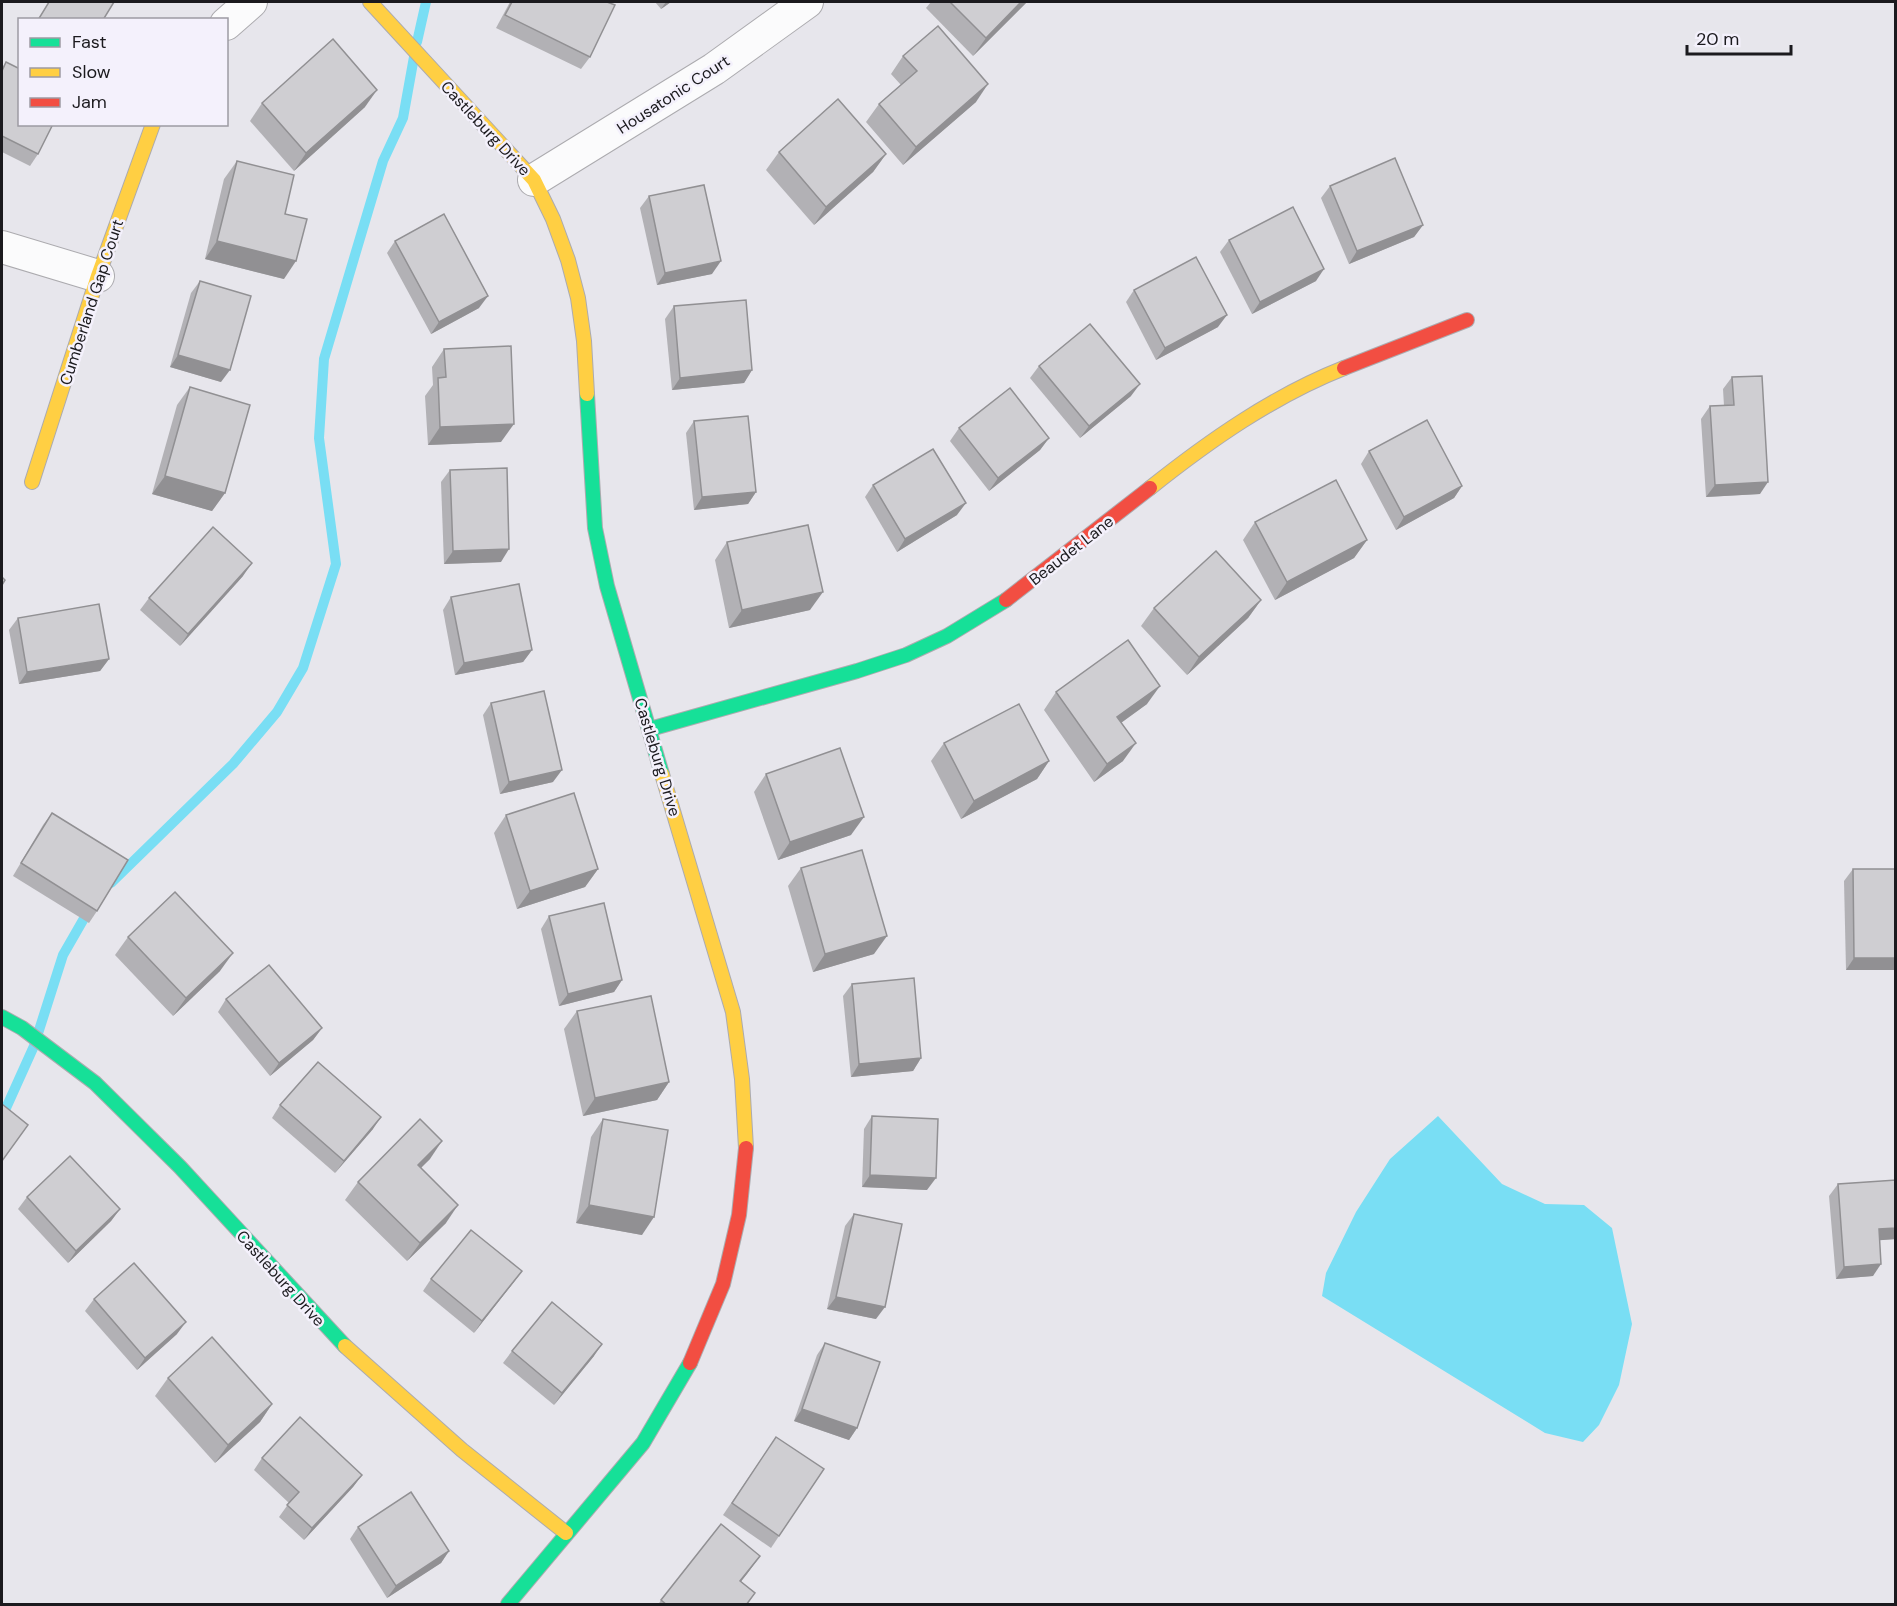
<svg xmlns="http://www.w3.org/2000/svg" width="1897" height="1606" font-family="'DM Sans',sans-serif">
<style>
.water{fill:#79def4}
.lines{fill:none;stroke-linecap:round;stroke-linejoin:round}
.stream{stroke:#79def4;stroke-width:10}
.street-casing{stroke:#acabaf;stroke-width:34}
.fast-casing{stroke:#acabaf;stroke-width:16}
.slow-casing{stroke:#acabaf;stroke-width:16}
.jam-casing{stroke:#acabaf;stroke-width:16}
.street{stroke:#fbfbfc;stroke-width:32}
.fast{stroke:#16e098;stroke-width:14}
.slow{stroke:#ffcf43;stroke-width:14}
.jam{stroke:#f24e42;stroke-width:14}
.wall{fill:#b2b1b5}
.shaded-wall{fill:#919093}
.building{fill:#cfced2;stroke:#919093;stroke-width:1.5}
.labels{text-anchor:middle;stroke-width:5;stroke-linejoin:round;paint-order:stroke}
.street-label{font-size:16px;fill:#1b1a1e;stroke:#f4f1fc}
</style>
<rect width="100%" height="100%" fill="#e7e6ec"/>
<!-- water -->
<path class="water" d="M 1438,1116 L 1502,1184 L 1545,1204 L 1584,1205 L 1612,1228 L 1632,1324 L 1619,1385 L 1599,1425 L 1583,1442 L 1545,1433 L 1322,1296 L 1326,1273 L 1356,1212 L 1390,1159 Z"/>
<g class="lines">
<!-- stream -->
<g class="stream">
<path d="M 417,42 L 426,2"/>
<path d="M 111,883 L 233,764 L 277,712 L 303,668 L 336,564 L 319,438 L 324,359 L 383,161 L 403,118 L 414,57"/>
<path d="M 2,1117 L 34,1046 L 63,955 L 90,908"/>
</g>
<defs>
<g id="street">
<path d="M 226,24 L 251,2"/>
<path d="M 534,180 L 714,69 L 807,2"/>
<path d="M 2,247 L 98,276"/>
</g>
<g id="fast">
<path d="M 587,394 L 595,528 L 607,586 L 662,774"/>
<path d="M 650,729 L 857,671 L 906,655 L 947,636 L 1006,600"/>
<path d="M 2,1017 L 22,1028 L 95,1083 L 180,1167 L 345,1346"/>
<path d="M 508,1604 L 643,1443 L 690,1363"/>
</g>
<g id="slow">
<path d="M 370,2 L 534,180 L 553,219 L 568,260 L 578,298 L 584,341 L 587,394"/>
<path d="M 32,482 L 98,276 L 153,124"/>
<path d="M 1150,488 C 1209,441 1273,396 1344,368"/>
<path d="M 662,774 L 733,1012 L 742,1079 L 746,1148"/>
<path d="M 345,1346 L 462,1450 L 566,1533"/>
</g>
<g id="jam">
<path d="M 1344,368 L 1467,320"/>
<path d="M 1006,600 L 1150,488"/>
<path d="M 690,1363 L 723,1284 L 739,1215 L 746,1148"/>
</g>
</defs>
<!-- street casing -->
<use href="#street" class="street-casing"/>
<!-- fast casing -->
<use href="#fast" class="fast-casing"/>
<!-- slow casing -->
<use href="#slow" class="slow-casing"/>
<!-- jam casing -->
<use href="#jam" class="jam-casing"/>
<!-- street -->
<use href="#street" class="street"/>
<!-- fast -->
<use href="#fast" class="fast"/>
<!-- slow -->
<use href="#slow" class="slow"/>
<!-- jam -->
<use href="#jam" class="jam"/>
</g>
<!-- wall -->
<g class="wall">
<path d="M 510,2 L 607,2 L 590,57 L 581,69 L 496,28 Z"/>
<path d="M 655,2 L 671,2 L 661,9 Z"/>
<path d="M 931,2 L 1027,2 L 973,56 L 926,8 Z"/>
<path d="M 903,56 L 976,102 L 903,165 L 866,122 L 879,104 L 901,85 L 891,74 Z"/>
<path d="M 6,62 L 38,154 L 30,166 L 2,152 L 2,68 Z"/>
<path d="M 262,103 L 365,107 L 294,171 L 250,121 Z"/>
<path d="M 779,152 L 886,154 L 873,172 L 814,225 L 766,170 Z"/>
<path d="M 237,161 L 285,214 L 284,279 L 205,259 L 224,179 Z"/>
<path d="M 1330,186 L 1423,225 L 1414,237 L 1349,264 L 1321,198 Z"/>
<path d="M 649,196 L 712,274 L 657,285 L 640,208 Z"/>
<path d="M 1229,240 L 1316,281 L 1252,314 L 1220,252 Z"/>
<path d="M 395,241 L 479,308 L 431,334 L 387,253 Z"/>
<path d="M 200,281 L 221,382 L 170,367 L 191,293 Z"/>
<path d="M 1134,290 L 1218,327 L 1156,360 L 1126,302 Z"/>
<path d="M 674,306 L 752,370 L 744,383 L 672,390 L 665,319 Z"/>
<path d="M 444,349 L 501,442 L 428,445 L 425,396 L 433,385 L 432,367 Z"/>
<path d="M 1039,366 L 1131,396 L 1080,438 L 1030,378 Z"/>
<path d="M 1732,377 L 1760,494 L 1706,497 L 1701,419 L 1710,406 L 1724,406 L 1723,389 Z"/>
<path d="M 190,387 L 225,493 L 212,511 L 152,494 L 177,405 Z"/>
<path d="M 694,421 L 756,492 L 748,504 L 694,510 L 686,433 Z"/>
<path d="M 959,428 L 1049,438 L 1040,450 L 989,491 L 950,441 Z"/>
<path d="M 1369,451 L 1462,486 L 1454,498 L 1396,530 L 1361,464 Z"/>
<path d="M 450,470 L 501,562 L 444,564 L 441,482 Z"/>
<path d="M 873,485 L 957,515 L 897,552 L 865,497 Z"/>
<path d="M 1255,522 L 1367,540 L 1354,558 L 1275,600 L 1243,540 Z"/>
<path d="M 727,542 L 810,610 L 729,628 L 715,560 Z"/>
<path d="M 243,576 L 180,646 L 140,610 L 149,598 Z"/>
<path d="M 451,597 L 532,650 L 523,662 L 455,675 L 443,610 Z"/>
<path d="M 1261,600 L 1248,618 L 1187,675 L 1141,626 L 1154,608 Z"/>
<path d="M 18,618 L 109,659 L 100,671 L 19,684 L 9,630 Z"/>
<path d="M 1056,692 L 1147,704 L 1121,723 L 1123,761 L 1094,782 L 1044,710 Z"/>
<path d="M 491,703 L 553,782 L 500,794 L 483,715 Z"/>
<path d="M 944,743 L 1049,761 L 1037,779 L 961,819 L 931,761 Z"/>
<path d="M 766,774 L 851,835 L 778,860 L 754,792 Z"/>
<path d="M 52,813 L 97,911 L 89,923 L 13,876 L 43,825 Z"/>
<path d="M 506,815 L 598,869 L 585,887 L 517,909 L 494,833 Z"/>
<path d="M 801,868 L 874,954 L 813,972 L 788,886 Z"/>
<path d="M 1853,869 L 1896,970 L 1846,970 L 1844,881 Z"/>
<path d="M 549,916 L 622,980 L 614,992 L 559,1006 L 541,929 Z"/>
<path d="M 128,937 L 220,971 L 173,1016 L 115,955 Z"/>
<path d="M 852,984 L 921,1058 L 913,1071 L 851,1077 L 843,996 Z"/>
<path d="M 226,999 L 322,1028 L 313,1040 L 270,1076 L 218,1012 Z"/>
<path d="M 577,1011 L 669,1082 L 657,1100 L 583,1116 L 564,1029 Z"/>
<path d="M 280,1105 L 373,1129 L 335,1173 L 272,1118 Z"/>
<path d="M 872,1116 L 927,1190 L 862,1187 L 864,1129 Z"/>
<path d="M 603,1119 L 642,1235 L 576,1223 L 591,1137 Z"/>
<path d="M 430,1159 L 421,1167 L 446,1223 L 407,1261 L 345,1200 L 358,1182 Z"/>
<path d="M 1896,1180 L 1896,1239 L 1880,1240 L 1873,1276 L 1836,1279 L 1829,1196 L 1838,1184 Z"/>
<path d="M 27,1197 L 120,1209 L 111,1221 L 68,1263 L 18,1209 Z"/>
<path d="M 854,1214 L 876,1319 L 827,1309 L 845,1226 Z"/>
<path d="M 522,1271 L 513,1283 L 474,1333 L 423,1291 L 431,1279 Z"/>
<path d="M 94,1299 L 177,1334 L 137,1370 L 85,1311 Z"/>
<path d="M 825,1343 L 857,1428 L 849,1440 L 794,1421 L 817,1355 Z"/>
<path d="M 512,1351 L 594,1356 L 554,1405 L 503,1363 Z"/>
<path d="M 168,1378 L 272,1404 L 260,1422 L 215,1463 L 155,1396 Z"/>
<path d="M 776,1437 L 824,1469 L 771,1548 L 723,1515 Z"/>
<path d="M 262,1458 L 362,1475 L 353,1487 L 304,1540 L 279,1517 L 289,1503 L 254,1470 Z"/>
<path d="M 358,1527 L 449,1551 L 441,1563 L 387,1598 L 350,1539 Z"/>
<path d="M 760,1556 L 741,1581 L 755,1593 L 747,1605 L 658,1605 L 661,1600 Z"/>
</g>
<!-- shaded-wall -->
<g class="shaded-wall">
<path d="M 666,2 L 671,2 L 661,9 Z"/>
<path d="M 1021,2 L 1027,2 L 973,56 L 986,38 Z"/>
<path d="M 988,84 L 976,102 L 903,165 L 916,147 Z"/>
<path d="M 377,90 L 365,107 L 294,171 L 306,153 Z"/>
<path d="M 886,154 L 873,172 L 814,225 L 826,207 Z"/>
<path d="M 1423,225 L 1414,237 L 1349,264 L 1357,251 Z"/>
<path d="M 217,241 L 296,261 L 284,279 L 205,259 Z"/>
<path d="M 721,261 L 712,274 L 657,285 L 665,273 Z"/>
<path d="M 1324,269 L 1316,281 L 1252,314 L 1260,302 Z"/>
<path d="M 488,296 L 479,308 L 431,334 L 439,322 Z"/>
<path d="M 1227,315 L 1218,327 L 1156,360 L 1165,348 Z"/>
<path d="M 178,355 L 230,370 L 221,382 L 170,367 Z"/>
<path d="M 752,370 L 744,383 L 672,390 L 680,378 Z"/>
<path d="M 1140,384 L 1131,396 L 1080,438 L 1089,426 Z"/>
<path d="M 514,424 L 501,442 L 428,445 L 440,427 Z"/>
<path d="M 1049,438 L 1040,450 L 989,491 L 998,478 Z"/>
<path d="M 165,476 L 225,493 L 212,511 L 152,494 Z"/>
<path d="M 1768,482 L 1760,494 L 1706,497 L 1715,485 Z"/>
<path d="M 1462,486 L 1454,498 L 1396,530 L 1404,517 Z"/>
<path d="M 756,492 L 748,504 L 694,510 L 702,497 Z"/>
<path d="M 966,503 L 957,515 L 897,552 L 905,539 Z"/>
<path d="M 1367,540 L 1354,558 L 1275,600 L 1287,582 Z"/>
<path d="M 509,549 L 501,562 L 444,564 L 453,551 Z"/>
<path d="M 252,563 L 243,576 L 180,646 L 188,634 Z"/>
<path d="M 823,592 L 810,610 L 729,628 L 742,610 Z"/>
<path d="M 1261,600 L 1248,618 L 1187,675 L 1199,657 Z"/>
<path d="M 532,650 L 523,662 L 455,675 L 464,663 Z"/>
<path d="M 109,659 L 100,671 L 19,684 L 27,672 Z"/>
<path d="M 1160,686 L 1147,704 L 1104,735 L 1117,717 Z"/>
<path d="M 1136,743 L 1123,761 L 1094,782 L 1107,764 Z"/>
<path d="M 1049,761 L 1037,779 L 961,819 L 974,801 Z"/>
<path d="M 562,770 L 553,782 L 500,794 L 509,782 Z"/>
<path d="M 864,817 L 851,835 L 778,860 L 790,842 Z"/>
<path d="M 598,869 L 585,887 L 517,909 L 530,891 Z"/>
<path d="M 887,936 L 874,954 L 813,972 L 825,954 Z"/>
<path d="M 233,953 L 220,971 L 173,1016 L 186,998 Z"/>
<path d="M 1854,958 L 1896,958 L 1896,970 L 1846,970 Z"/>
<path d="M 622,980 L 614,992 L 559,1006 L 568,994 Z"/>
<path d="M 322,1028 L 313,1040 L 270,1076 L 279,1063 Z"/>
<path d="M 921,1058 L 913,1071 L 851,1077 L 859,1064 Z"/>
<path d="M 669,1082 L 657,1100 L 583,1116 L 595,1098 Z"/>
<path d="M 381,1117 L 373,1129 L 335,1173 L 344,1161 Z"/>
<path d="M 442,1141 L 430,1159 L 406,1183 L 418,1165 Z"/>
<path d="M 870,1175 L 936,1178 L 927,1190 L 862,1187 Z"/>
<path d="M 458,1205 L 446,1223 L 407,1261 L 420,1243 Z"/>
<path d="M 589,1205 L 654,1217 L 642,1235 L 576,1223 Z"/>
<path d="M 120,1209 L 111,1221 L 68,1263 L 76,1251 Z"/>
<path d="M 1896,1228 L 1896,1239 L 1870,1241 L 1879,1229 Z"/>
<path d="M 1881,1264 L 1873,1276 L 1836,1279 L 1844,1267 Z"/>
<path d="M 522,1271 L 513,1283 L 474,1333 L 482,1321 Z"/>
<path d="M 836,1297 L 885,1307 L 876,1319 L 827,1309 Z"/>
<path d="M 186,1322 L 177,1334 L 137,1370 L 145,1358 Z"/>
<path d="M 602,1344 L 594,1356 L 554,1405 L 562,1393 Z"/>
<path d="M 272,1404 L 260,1422 L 215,1463 L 228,1445 Z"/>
<path d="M 802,1409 L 857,1428 L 849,1440 L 794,1421 Z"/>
<path d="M 362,1475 L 353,1487 L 304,1540 L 312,1528 Z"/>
<path d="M 449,1551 L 441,1563 L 387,1598 L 396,1586 Z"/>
<path d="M 760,1556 L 747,1574 L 727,1599 L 740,1581 Z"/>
</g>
<!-- building -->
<g class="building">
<path d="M 49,2 L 114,2 L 103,20 L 38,20 Z"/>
<path d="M 512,2 L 607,2 L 615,5 L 590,57 L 505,15 Z"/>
<path d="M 950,2 L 1021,2 L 986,38 Z"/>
<path d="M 938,26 L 988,84 L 916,147 L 879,104 L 917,71 L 903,56 Z"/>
<path d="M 333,39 L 377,90 L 306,153 L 262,103 Z"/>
<path d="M 6,62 L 20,69 L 20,124 L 53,124 L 38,154 L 2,136 L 2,71 Z"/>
<path d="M 838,99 L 886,154 L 826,207 L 779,152 Z"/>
<path d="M 1395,158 L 1423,225 L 1357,251 L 1330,186 Z"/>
<path d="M 237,161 L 294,175 L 285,214 L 307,219 L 296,261 L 217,241 Z"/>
<path d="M 704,185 L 721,261 L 665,273 L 649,196 Z"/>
<path d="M 1293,207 L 1324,269 L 1260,302 L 1229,240 Z"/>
<path d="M 444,214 L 488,296 L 439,322 L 395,241 Z"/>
<path d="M 1196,257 L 1227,315 L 1165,348 L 1134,290 Z"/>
<path d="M 200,281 L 251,296 L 230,370 L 178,355 Z"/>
<path d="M 746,300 L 752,370 L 680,378 L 674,306 Z"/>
<path d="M 1090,324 L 1140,384 L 1089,426 L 1039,366 Z"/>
<path d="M 511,346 L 514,424 L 440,427 L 438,378 L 446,377 L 444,349 Z"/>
<path d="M 1762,376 L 1768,482 L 1715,485 L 1710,406 L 1734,405 L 1732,377 Z"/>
<path d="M 190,387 L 250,405 L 225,493 L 165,476 Z"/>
<path d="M 1010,388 L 1049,438 L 998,478 L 959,428 Z"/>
<path d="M 748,416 L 756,492 L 702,497 L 694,421 Z"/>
<path d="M 1427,420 L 1462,486 L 1404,517 L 1369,451 Z"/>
<path d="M 933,449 L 966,503 L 905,539 L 873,485 Z"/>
<path d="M 507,468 L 509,549 L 453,551 L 450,470 Z"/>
<path d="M 1336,480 L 1367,540 L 1287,582 L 1255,522 Z"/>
<path d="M 808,525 L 823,592 L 742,610 L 727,542 Z"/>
<path d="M 213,527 L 252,563 L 188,634 L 149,598 Z"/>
<path d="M 1216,551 L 1261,600 L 1199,657 L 1154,608 Z"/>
<path d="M 2,577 L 5,580 L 2,585 Z"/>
<path d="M 519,584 L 532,650 L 464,663 L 451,597 Z"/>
<path d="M 99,604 L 109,659 L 27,672 L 18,618 Z"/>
<path d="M 1128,640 L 1160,686 L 1117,717 L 1136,743 L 1107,764 L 1056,692 Z"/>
<path d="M 544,691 L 562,770 L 509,782 L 491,703 Z"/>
<path d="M 1019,704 L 1049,761 L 974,801 L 944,743 Z"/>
<path d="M 840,748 L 864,817 L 790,842 L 766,774 Z"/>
<path d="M 574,793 L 598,869 L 530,891 L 506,815 Z"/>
<path d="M 52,813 L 128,860 L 97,911 L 21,863 Z"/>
<path d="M 862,850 L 887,936 L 825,954 L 801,868 Z"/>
<path d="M 1853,869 L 1896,869 L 1896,958 L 1854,958 Z"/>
<path d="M 175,892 L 233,953 L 186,998 L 128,937 Z"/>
<path d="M 604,903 L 622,980 L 568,994 L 549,916 Z"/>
<path d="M 269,965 L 322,1028 L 279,1063 L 226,999 Z"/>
<path d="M 914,978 L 921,1058 L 859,1064 L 852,984 Z"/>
<path d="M 651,996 L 669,1082 L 595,1098 L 577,1011 Z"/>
<path d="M 318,1062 L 381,1117 L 344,1161 L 280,1105 Z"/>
<path d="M 2,1104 L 28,1125 L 2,1161 Z"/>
<path d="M 872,1116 L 938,1119 L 936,1178 L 870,1175 Z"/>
<path d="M 420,1119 L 442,1141 L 418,1165 L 458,1205 L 420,1243 L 358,1182 Z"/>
<path d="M 603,1119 L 668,1130 L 654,1217 L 589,1205 Z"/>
<path d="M 70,1156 L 120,1209 L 76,1251 L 27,1197 Z"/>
<path d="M 1896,1180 L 1896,1228 L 1879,1229 L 1881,1264 L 1844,1267 L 1838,1184 Z"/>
<path d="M 854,1214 L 902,1224 L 885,1307 L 836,1297 Z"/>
<path d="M 471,1230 L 522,1271 L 482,1321 L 431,1279 Z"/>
<path d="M 134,1263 L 186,1322 L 145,1358 L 94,1299 Z"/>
<path d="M 552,1302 L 602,1344 L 562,1393 L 512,1351 Z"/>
<path d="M 212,1337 L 272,1404 L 228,1445 L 168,1378 Z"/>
<path d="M 825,1343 L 880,1362 L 857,1428 L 802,1409 Z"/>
<path d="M 300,1417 L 362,1475 L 312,1528 L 287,1505 L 299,1492 L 262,1458 Z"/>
<path d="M 776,1437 L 824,1469 L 779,1536 L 732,1503 Z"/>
<path d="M 411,1492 L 449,1551 L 396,1586 L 358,1527 Z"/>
<path d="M 721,1524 L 760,1556 L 740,1581 L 755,1593 L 746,1605 L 667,1605 L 661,1600 Z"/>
</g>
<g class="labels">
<!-- street labels -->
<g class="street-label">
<text transform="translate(673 94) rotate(-33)" y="6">Housatonic Court</text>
<text transform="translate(486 128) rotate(47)" y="6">Castleburg Drive</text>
<text transform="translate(91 302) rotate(-72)" y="6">Cumberland Gap Court</text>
<text transform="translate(1071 550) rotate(-38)" y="6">Beaudet Lane</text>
<text transform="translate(658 757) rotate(73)" y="6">Castleburg Drive</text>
<text transform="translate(281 1278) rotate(48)" y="6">Castleburg Drive</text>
</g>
</g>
<!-- border -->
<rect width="1897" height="1606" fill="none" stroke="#1b1a1e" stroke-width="6"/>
<!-- legend -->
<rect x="18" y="18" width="210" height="108" fill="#f4f1fc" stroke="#9d9ba3" stroke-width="1.5"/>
<rect x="30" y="38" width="30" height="9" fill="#16e098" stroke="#9d9ba3" stroke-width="1.5"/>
<text x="72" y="48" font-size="18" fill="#1b1a1e">Fast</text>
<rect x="30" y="68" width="30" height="9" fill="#ffcf43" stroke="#9d9ba3" stroke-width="1.5"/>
<text x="72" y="78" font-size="18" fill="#1b1a1e">Slow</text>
<rect x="30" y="98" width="30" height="9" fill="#f24e42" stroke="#9d9ba3" stroke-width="1.5"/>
<text x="72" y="108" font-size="18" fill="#1b1a1e">Jam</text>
<!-- scale -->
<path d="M1687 45v9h104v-9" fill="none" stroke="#1b1a1e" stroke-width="3"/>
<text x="1696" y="45" font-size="18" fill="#1b1a1e" stroke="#f4f1fc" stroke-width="4.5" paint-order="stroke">20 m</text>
</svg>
